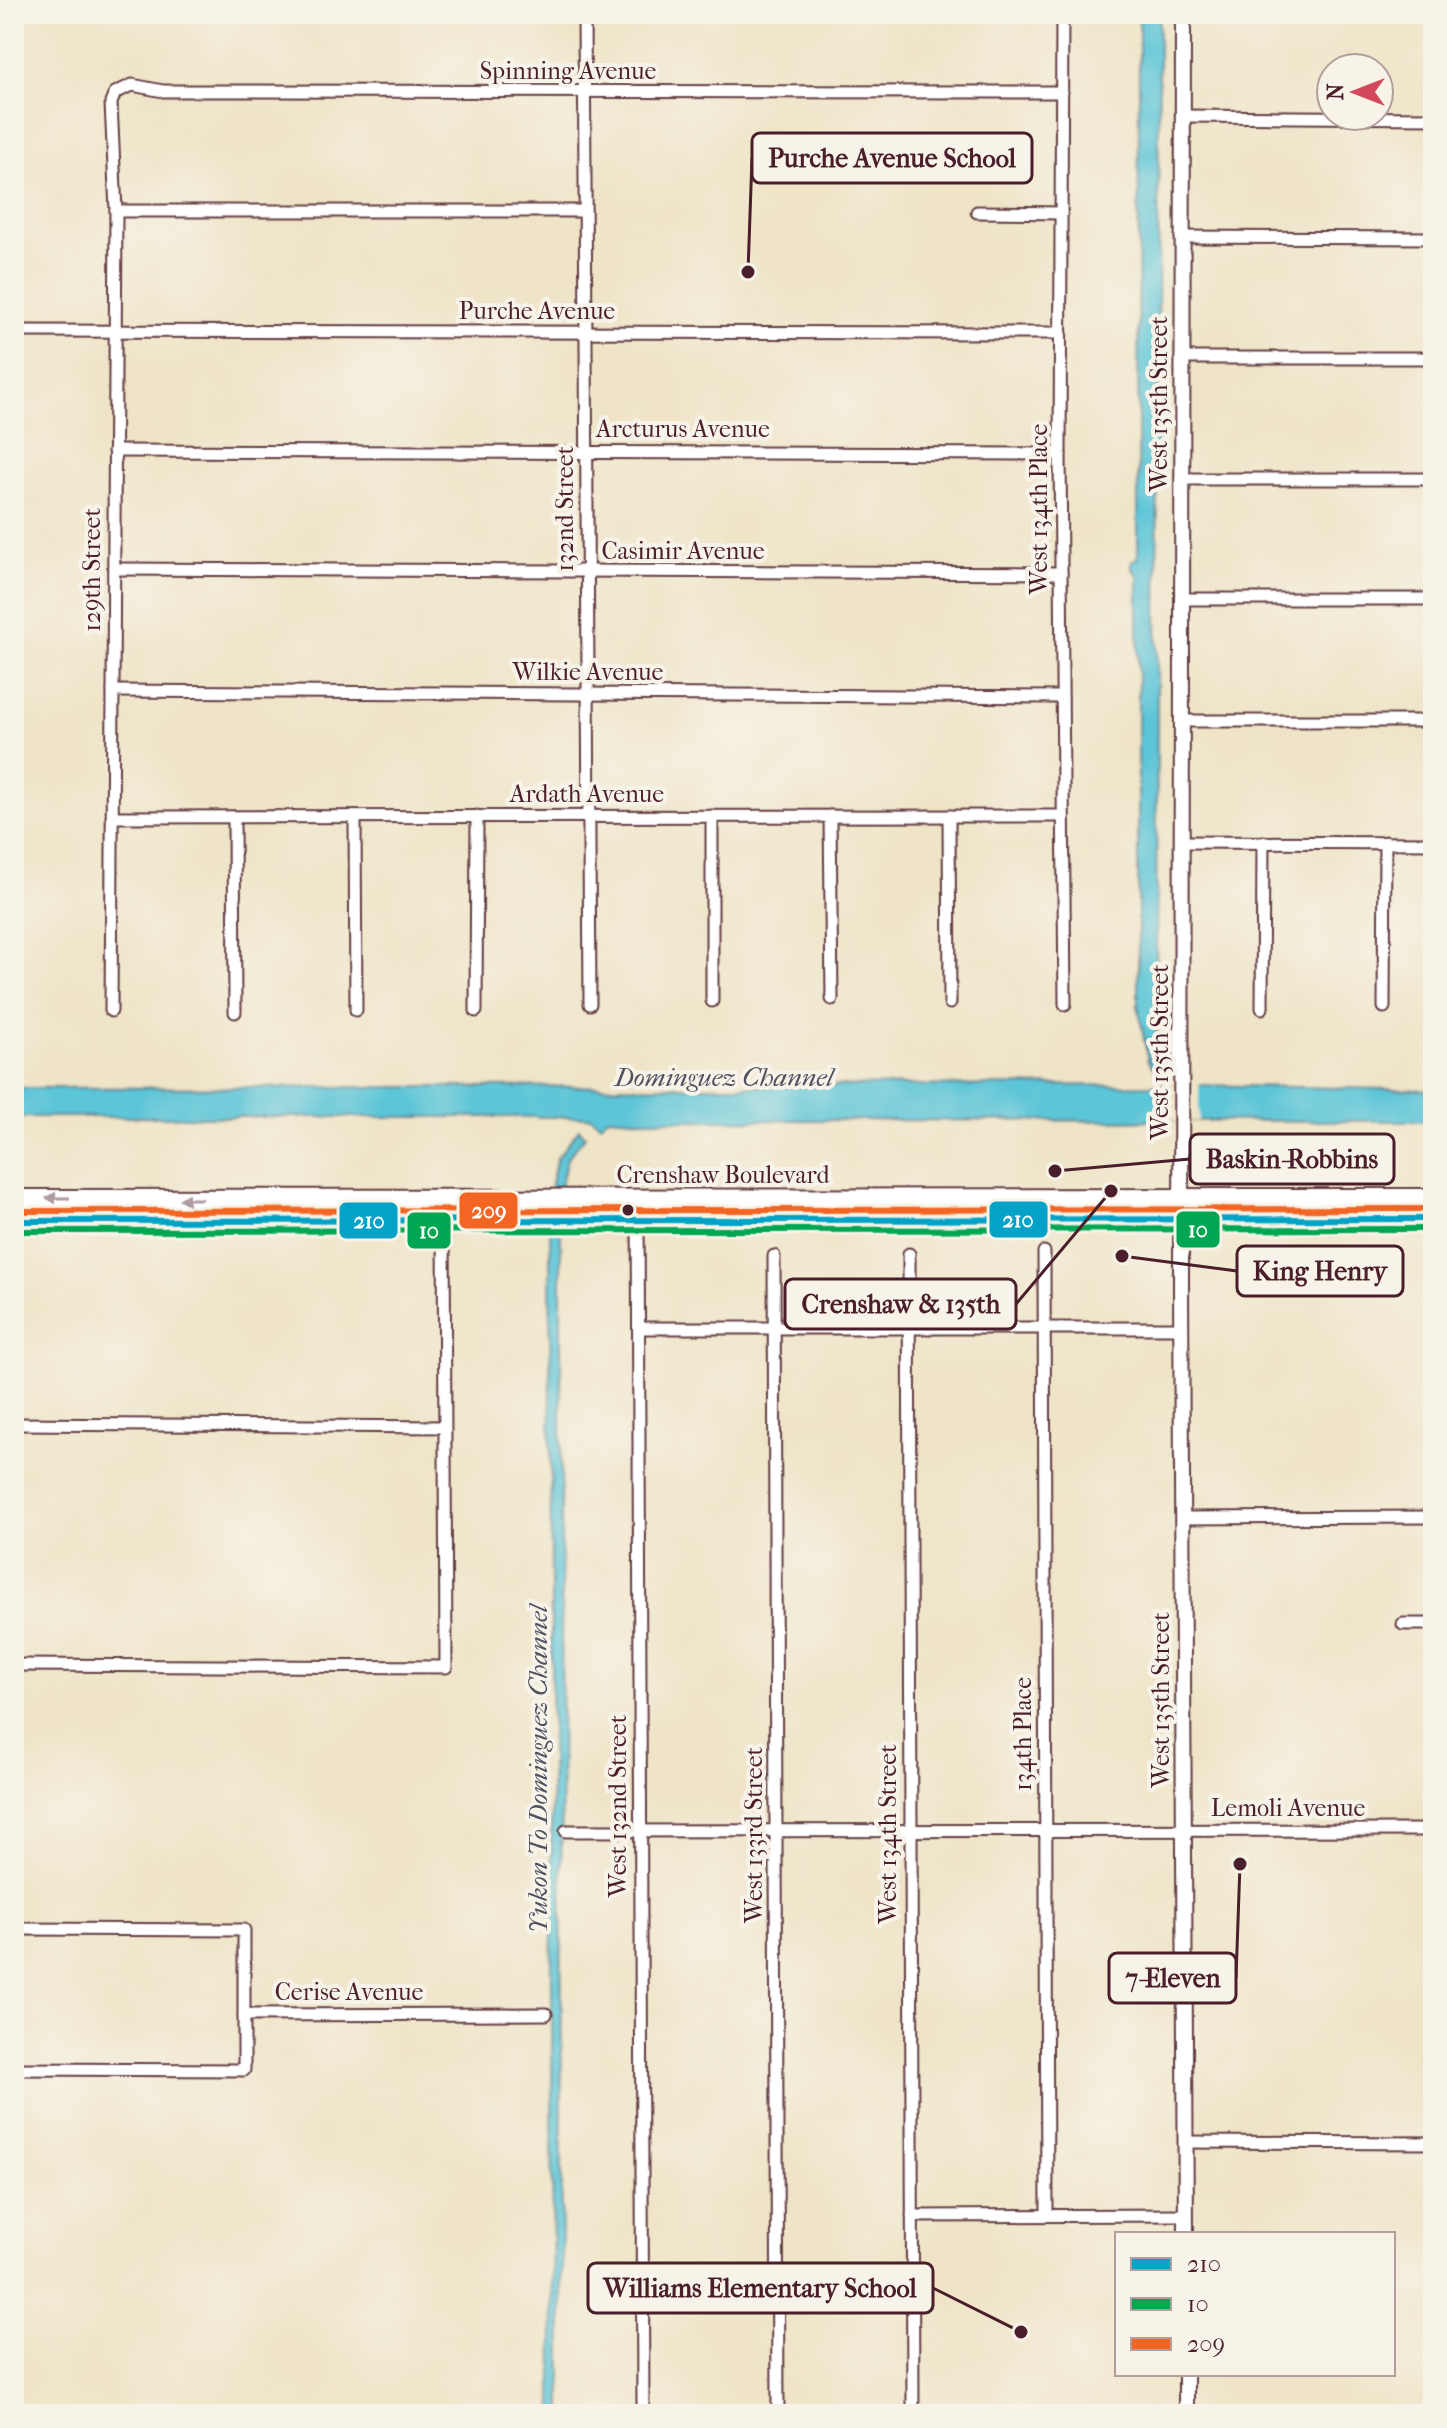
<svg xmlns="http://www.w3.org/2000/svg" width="1447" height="2428" font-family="'IM FELL French Canon',serif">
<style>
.water{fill:#5bc5d7;stroke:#527281;stroke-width:2}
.pier{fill:#efe4c7}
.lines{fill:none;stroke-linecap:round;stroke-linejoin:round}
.minor-casing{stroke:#633d42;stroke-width:15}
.tertiary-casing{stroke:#633d42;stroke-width:18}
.primary-casing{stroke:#633d42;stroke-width:22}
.minor{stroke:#fff;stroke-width:11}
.tertiary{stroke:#fff;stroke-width:14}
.primary{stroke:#fff;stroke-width:18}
.bus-1-casing{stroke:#f7f3e8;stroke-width:12}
.bus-2-casing{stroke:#f7f3e8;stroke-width:12}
.bus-3-casing{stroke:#f7f3e8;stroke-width:12}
.bus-1{stroke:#04a2c6;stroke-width:6}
.bus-2{stroke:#00a651;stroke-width:6}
.bus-3{stroke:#f26522;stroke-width:6}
.oneway{fill:#ae9aa0}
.bus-dot{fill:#4a1f2b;stroke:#f7f3e8;stroke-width:3}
.labels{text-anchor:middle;stroke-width:8;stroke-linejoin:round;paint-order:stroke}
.street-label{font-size:24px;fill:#4a1f2b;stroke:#f7f3e8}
.water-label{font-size:26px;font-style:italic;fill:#4f515f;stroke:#f7f3e8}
.leader{fill:none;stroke:#4a1f2b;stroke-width:3}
.callout-dot{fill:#4a1f2b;stroke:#f7f3e8;stroke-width:3}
.callout{fill:#f7f3e8;stroke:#4a1f2b;stroke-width:3}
.callout-label{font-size:26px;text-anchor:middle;font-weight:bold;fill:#4a1f2b}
.line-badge{stroke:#f7f3e8;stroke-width:3}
.badge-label{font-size:22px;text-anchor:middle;font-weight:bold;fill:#fff}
</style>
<rect width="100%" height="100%" fill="#f7f3e8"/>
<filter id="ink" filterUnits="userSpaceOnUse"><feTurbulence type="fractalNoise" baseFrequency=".0125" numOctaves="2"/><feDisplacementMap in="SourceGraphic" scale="16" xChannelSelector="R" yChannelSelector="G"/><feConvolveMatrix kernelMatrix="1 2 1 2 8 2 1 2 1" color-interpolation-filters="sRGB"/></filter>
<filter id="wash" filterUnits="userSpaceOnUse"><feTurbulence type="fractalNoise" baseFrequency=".006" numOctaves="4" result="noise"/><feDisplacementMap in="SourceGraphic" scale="32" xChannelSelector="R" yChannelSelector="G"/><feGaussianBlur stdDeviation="1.8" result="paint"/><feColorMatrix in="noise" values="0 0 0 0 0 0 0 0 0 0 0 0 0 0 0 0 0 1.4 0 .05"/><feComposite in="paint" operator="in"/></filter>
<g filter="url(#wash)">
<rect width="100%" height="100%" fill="#efe4c7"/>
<!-- water -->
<g class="water">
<path d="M 1139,14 L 1159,14 L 1156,1029 L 1163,1056 L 1196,1085 L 1433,1090 L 1433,1121 L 646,1120 L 608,1117 L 600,1124 L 591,1117 L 14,1117 L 14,1088 L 1169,1085 L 1148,1061 L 1138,1005 L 1138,575 L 1132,569 L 1132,560 L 1138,559 Z"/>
<path d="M 579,1129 L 585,1136 L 567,1158 L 560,1188 L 550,1188 L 557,1158 Z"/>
<path d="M 550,1230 L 561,1230 L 562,2414 L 553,2414 Z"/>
</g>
<!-- pier -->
<path class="pier" d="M 1166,1058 L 1199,1082 L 1199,1121 L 1166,1121 L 1166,1082 L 1158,1074 L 1166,1074 Z"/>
</g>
<g filter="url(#ink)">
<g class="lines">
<defs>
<g id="minor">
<path d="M 584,14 L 590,1004"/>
<path d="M 1062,14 L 1060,454 L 1065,1004"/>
<path d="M 1182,116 L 1433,118"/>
<path d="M 116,211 L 585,211"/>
<path d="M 977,212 L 1061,213"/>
<path d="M 1181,237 L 1433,238"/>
<path d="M 14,331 L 1061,333"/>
<path d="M 1181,358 L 1433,358"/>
<path d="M 114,451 L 1060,454"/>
<path d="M 1181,479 L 1433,479"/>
<path d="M 114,569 L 1061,573"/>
<path d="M 1181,599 L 1433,599"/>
<path d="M 113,691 L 1062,697"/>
<path d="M 1181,721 L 1433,721"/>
<path d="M 830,816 L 832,999"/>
<path d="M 949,816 L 950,1003"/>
<path d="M 112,817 L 1063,816"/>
<path d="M 234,817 L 235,1012"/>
<path d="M 355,817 L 356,1010"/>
<path d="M 1182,842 L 1433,843"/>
<path d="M 712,1001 L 712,816"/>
<path d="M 1384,1007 L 1385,842"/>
<path d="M 1262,1008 L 1263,842"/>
<path d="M 111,1011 L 116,211 L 111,103 L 115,93 L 132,85 L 163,91 L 1062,92"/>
<path d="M 476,1011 L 477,816"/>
<path d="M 638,1199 L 643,2414"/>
<path d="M 1044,1252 L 1047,2215"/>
<path d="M 909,1254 L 913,2414"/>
<path d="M 774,1256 L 778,2414"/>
<path d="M 639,1328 L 1181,1328"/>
<path d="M 14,1424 L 444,1427"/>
<path d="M 1182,1518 L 1433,1517"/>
<path d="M 1403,1624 L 1433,1624"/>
<path d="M 14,1665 L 446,1667 L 444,1220"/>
<path d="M 566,1831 L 1433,1830"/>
<path d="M 14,1929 L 244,1930 L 244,2070 L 14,2069"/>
<path d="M 244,2015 L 546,2014"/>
<path d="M 1185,2142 L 1433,2143"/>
<path d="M 912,2216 L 1186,2215"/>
</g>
<g id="tertiary">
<path d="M 1183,14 L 1181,1285 L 1186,2234"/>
<path d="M 1186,2414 L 1186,2374"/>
</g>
<g id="primary">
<path d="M 14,1199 L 1433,1198"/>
<path d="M 14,1221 L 1433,1219"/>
</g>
</defs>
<!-- minor casing -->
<use href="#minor" class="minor-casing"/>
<!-- tertiary casing -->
<use href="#tertiary" class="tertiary-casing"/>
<!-- primary casing -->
<use href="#primary" class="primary-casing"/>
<!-- minor -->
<use href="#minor" class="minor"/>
<!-- tertiary -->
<use href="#tertiary" class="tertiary"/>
<!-- primary -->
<use href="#primary" class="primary"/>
<defs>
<path id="bus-1" d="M 14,1221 L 1433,1219"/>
<path id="bus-2" d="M 14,1231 L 1433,1229"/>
<path id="bus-3" d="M 14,1211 L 1433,1209"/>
</defs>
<!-- bus-1 casing -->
<use href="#bus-1" class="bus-1-casing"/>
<!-- bus-2 casing -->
<use href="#bus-2" class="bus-2-casing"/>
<!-- bus-3 casing -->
<use href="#bus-3" class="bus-3-casing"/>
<!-- bus-1 -->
<use href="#bus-1" class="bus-1"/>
<!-- bus-2 -->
<use href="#bus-2" class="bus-2"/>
<!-- bus-3 -->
<use href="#bus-3" class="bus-3"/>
</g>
<!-- one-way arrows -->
<defs><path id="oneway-solid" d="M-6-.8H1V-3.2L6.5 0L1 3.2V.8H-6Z" transform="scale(2)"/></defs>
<g class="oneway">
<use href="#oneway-solid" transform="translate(58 1198) rotate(-180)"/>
<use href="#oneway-solid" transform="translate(191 1199) rotate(-180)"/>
</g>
</g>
<!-- markers -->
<circle class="bus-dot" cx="628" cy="1210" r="7"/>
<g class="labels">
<!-- street labels -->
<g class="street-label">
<text x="568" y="79">Spinning Avenue</text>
<text x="537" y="319">Purche Avenue</text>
<text transform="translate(1159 404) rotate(-90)" y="8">West 135th Street</text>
<text x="683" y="437">Arcturus Avenue</text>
<text transform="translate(565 509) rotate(-90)" y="8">132nd Street</text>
<text transform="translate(1039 509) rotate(-90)" y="8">West 134th Place</text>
<text x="683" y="559">Casimir Avenue</text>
<text transform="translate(92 570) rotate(-90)" y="8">129th Street</text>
<text x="588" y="680">Wilkie Avenue</text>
<text x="587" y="802">Ardath Avenue</text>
<text transform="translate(1160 1052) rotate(-90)" y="8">West 135th Street</text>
<text x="723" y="1183">Crenshaw Boulevard</text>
<text transform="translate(1161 1700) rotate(-90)" y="8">West 135th Street</text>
<text transform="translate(1023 1734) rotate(-90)" y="8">134th Place</text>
<text transform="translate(618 1806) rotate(-90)" y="8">West 132nd Street</text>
<text x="1288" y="1816">Lemoli Avenue</text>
<text transform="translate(888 1834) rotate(-90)" y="8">West 134th Street</text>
<text transform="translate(754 1835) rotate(-90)" y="8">West 133rd Street</text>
<text x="349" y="2000">Cerise Avenue</text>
</g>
<!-- water labels -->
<g class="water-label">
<text x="724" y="1086">Dominguez Channel</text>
<text transform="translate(538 1769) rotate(-90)" y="9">Yukon To Dominguez Channel</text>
</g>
</g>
<!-- callouts -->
<path class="leader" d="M748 272L752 158M1055 1171L1190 1159M1122 1256L1237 1271M1111 1191L1016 1304M1240 1864L1236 1978M1021 2332L933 2288"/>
<g class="callout-dot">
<circle cx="748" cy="272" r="8"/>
<circle cx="1055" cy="1171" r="8"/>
<circle cx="1122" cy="1256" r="8"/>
<circle cx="1111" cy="1191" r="8"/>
<circle cx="1240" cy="1864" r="8"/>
<circle cx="1021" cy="2332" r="8"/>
</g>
<g class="callout">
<rect x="752" y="133" width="280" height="50" rx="8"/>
<rect x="1190" y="1134" width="204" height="50" rx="8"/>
<rect x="1237" y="1246" width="166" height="50" rx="8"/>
<rect x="785" y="1279" width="231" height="50" rx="8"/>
<rect x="1109" y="1953" width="127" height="50" rx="8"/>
<rect x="588" y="2263" width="345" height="50" rx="8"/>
</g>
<g class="callout-label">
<text x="892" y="167">Purche Avenue School</text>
<text x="1292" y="1168">Baskin-Robbins</text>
<text x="1320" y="1280">King Henry</text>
<text x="901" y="1313">Crenshaw &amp; 135th</text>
<text x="1173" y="1987">7-Eleven</text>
<text x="760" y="2297">Williams Elementary School</text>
</g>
<g class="line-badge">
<rect x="458" y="1191" width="61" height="39" rx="8" fill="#f26522"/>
<rect x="988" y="1200" width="61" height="39" rx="8" fill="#04a2c6"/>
<rect x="338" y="1201" width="61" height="39" rx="8" fill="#04a2c6"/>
<rect x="1175" y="1210" width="46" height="39" rx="8" fill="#00a651"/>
<rect x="406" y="1211" width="46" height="39" rx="8" fill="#00a651"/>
</g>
<g class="badge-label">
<text x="489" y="1218">209</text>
<text x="1018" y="1227">210</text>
<text x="369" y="1228">210</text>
<text x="1198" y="1237">10</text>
<text x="429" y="1238">10</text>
</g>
<!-- margin -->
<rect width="1447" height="2428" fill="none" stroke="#f7f3e8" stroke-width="48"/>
<!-- legend -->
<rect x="1115" y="2232" width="280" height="144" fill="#f7f3e8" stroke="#b29e9c" stroke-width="2"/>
<rect x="1131" y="2258" width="40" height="12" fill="#04a2c6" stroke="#b29e9c" stroke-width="2"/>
<text x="1187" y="2272" font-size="24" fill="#4a1f2b">210</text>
<rect x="1131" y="2298" width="40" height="12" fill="#00a651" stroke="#b29e9c" stroke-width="2"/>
<text x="1187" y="2312" font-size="24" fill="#4a1f2b">10</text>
<rect x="1131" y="2338" width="40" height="12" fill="#f26522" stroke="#b29e9c" stroke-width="2"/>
<text x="1187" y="2352" font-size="24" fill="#4a1f2b">209</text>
<!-- north arrow -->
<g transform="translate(1355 92) rotate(270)"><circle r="38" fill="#f7f3e8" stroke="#b29e9c" stroke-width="2"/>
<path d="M0-6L14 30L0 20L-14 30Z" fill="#d1495b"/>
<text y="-12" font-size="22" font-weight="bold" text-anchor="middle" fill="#4a1f2b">N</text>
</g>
</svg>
